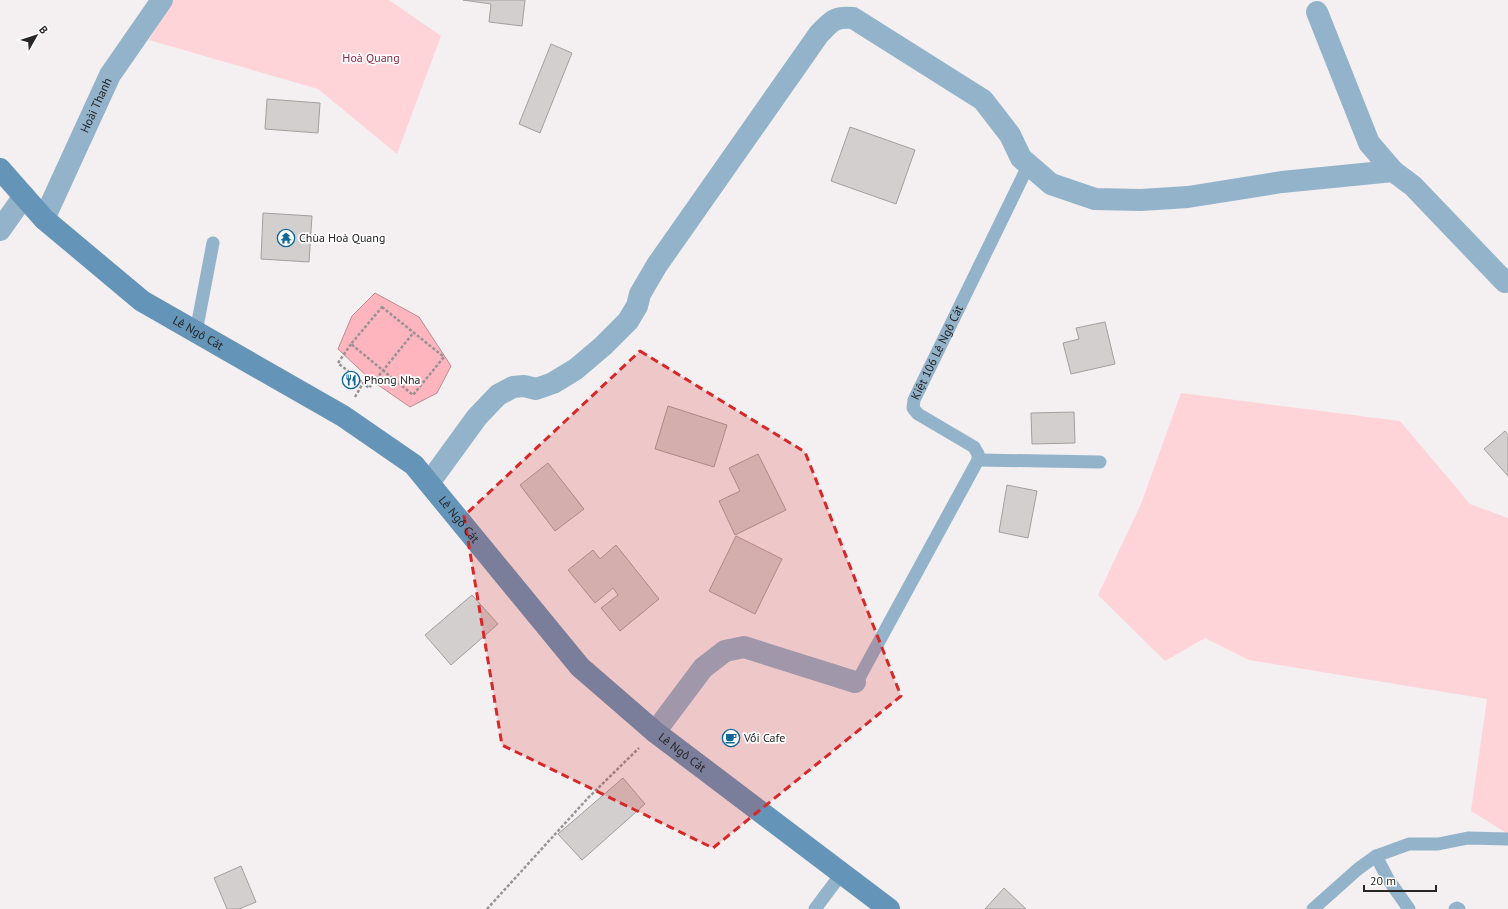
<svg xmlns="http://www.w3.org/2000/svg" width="1508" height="909" font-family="'PT Sans',sans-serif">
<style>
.green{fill:#ffd4d9}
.water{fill:#feb5be;stroke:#be8a90}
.building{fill:#d4cfcf;stroke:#a49f9f}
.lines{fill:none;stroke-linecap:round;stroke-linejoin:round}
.path{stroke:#979394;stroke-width:2.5;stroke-dasharray:3 2;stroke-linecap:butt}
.lane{stroke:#93b3cb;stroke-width:13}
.street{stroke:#93b3cb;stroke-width:22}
.secondary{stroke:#6494b7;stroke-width:22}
.marked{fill:#d62828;fill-opacity:0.2;stroke:#d62828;stroke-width:3;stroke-dasharray:8 5;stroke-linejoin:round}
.labels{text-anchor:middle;stroke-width:3.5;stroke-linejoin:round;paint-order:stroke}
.park-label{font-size:12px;fill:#8e2740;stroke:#fffefe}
.street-label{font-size:12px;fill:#272525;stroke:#fffefe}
.poi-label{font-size:12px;fill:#272525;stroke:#fffefe;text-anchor:start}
</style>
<rect width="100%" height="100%" fill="#f4eff0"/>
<!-- green -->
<g class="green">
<path d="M 173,0 L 389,0 L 441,36 L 397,154 L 318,89 L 149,40 Z"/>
<path d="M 1181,393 L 1400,421 L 1470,504 L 1508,518 L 1508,834 L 1471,811 L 1487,699 L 1249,660 L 1205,638 L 1165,661 L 1098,595 L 1141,504 Z"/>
</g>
<!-- water -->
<path class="water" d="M 375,293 L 419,317 L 451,366 L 437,393 L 410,407 L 371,380 L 338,349 L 352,316 Z"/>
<!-- building -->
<g class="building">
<path d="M 463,0 L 525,0 L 522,26 L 489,22 L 491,4 Z"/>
<path d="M 551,44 L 572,53 L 540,133 L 519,124 Z"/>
<path d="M 267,99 L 320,103 L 318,133 L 265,129 Z"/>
<path d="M 850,127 L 915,150 L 896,204 L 831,181 Z"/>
<path d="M 263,213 L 312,216 L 309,262 L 261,259 Z"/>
<path d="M 1105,322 L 1115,364 L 1071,374 L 1063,343 L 1079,339 L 1076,328 Z"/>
<path d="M 668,406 L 727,425 L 714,467 L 655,449 Z"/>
<path d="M 1074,412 L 1075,443 L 1032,444 L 1031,413 Z"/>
<path d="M 1505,431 L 1508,435 L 1508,476 L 1484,449 Z"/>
<path d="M 758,454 L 786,510 L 735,535 L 719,501 L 740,491 L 729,468 Z"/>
<path d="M 548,463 L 584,509 L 555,531 L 520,485 Z"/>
<path d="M 1007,485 L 1037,491 L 1028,538 L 999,532 Z"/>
<path d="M 736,536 L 782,559 L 755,614 L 709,591 Z"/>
<path d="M 616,545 L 659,599 L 620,631 L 601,608 L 618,595 L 613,588 L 595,603 L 568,570 L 593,550 L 600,559 Z"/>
<path d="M 472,595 L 498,624 L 451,665 L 425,635 Z"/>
<path d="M 623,778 L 645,804 L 582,860 L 558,834 Z"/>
<path d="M 241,866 L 256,902 L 239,909 L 227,909 L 214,878 Z"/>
<path d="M 1004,888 L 1026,909 L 985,909 Z"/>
</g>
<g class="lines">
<!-- path -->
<g class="path">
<path d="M 382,307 L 444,357 L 413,395 L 351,344 Z"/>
<path d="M 351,344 L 338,363 L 363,383"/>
<path d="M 355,397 L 363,383 L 369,388 L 414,332"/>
<path d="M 487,909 L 588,798 L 639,748"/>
</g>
<!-- lane -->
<g class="lane">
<path d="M 196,332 L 213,243"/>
<path d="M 978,460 L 1100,462"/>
<path id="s1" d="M 855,682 L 858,680 L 978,460 L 978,454 L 974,447 L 918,414 L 913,408 L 914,400 L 1029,164"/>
<path d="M 1376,856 L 1409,844 L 1438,844 L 1468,838 L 1508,839"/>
<path d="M 815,909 L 842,873"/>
<path d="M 1313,909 L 1358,869 L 1376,856 L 1388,879 L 1409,909"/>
<path d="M 1455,909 L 1457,908 L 1459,909"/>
</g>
<!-- street -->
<g class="street">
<path d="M 1317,12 L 1369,143 L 1393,171 L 1413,186 L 1505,282 L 1508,281"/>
<path id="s2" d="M 44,219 L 110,75 L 162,0"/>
<path d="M 0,230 L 24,196"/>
<path d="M 429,483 L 477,417 L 498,395 L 513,387 L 524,386 L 536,389 L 553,383 L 576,369 L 603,346 L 628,321 L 637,306 L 640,294 L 657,265 L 819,34 C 831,22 834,16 853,18 L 983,100 L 1010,135 L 1021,158 L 1051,184 L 1095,199 L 1141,200 L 1188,197 L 1282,182 L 1393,171"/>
<path d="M 655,732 L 703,668 L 725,651 L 744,647 L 855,682"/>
</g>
<!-- secondary -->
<path class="secondary" id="s3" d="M 0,169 L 44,219 L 142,301 L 343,416 L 414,465 L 580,667 L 655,732 L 889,909"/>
</g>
<!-- marked area -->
<path class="marked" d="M 640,351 L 805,452 L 901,696 L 713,848 L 502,745 L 464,516 Z"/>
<!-- icons -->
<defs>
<symbol id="temple-ring" viewBox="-11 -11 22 22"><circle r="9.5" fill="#fffefe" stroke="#116798" stroke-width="1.5"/><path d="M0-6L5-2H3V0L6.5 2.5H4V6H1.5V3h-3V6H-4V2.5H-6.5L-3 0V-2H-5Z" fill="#116798"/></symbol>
<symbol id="restaurant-ring" viewBox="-11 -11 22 22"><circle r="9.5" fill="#fffefe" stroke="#116798" stroke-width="1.5"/><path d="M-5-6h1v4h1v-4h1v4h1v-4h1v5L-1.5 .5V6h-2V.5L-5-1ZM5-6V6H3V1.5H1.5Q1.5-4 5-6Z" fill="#116798"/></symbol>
<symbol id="cafe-ring" viewBox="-11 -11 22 22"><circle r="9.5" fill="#fffefe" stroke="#116798" stroke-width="1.5"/><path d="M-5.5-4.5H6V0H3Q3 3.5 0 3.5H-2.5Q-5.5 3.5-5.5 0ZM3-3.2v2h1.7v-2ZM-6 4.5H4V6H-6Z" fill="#116798"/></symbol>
</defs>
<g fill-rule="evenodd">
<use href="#temple-ring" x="276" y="228" width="20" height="20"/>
<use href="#restaurant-ring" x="341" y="370" width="20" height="20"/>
<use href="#cafe-ring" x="721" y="728" width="20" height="20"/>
</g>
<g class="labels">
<!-- park labels -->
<g class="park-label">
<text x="371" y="62">Hoà Quang</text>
</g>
<!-- street labels -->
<g class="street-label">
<text dy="4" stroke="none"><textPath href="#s2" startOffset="125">Hoài Thanh</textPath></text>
<text dy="4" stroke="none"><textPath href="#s3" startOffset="259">Lê Ngô Cát</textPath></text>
<text dy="4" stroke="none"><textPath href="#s1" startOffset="402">Kiệt 106 Lê Ngô Cát</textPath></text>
<text dy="4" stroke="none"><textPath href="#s3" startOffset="583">Lê Ngô Cát</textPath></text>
<text dy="4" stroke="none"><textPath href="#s3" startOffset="907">Lê Ngô Cát</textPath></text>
</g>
<!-- poi labels -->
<g class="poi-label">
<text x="299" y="242">Chùa Hoà Quang</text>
<text x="364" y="384">Phong Nha</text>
<text x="744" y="742">Vối Cafe</text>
</g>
</g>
<!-- north arrow -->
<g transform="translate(36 36) rotate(51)" stroke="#fffefe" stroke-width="3" paint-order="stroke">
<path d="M0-3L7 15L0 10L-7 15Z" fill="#272525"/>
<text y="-6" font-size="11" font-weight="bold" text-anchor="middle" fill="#272525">B</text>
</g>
<!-- scale -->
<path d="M1364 885v6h72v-6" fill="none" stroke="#272525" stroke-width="2"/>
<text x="1370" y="885" font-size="12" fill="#272525" stroke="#fffefe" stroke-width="3" paint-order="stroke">20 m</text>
</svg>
